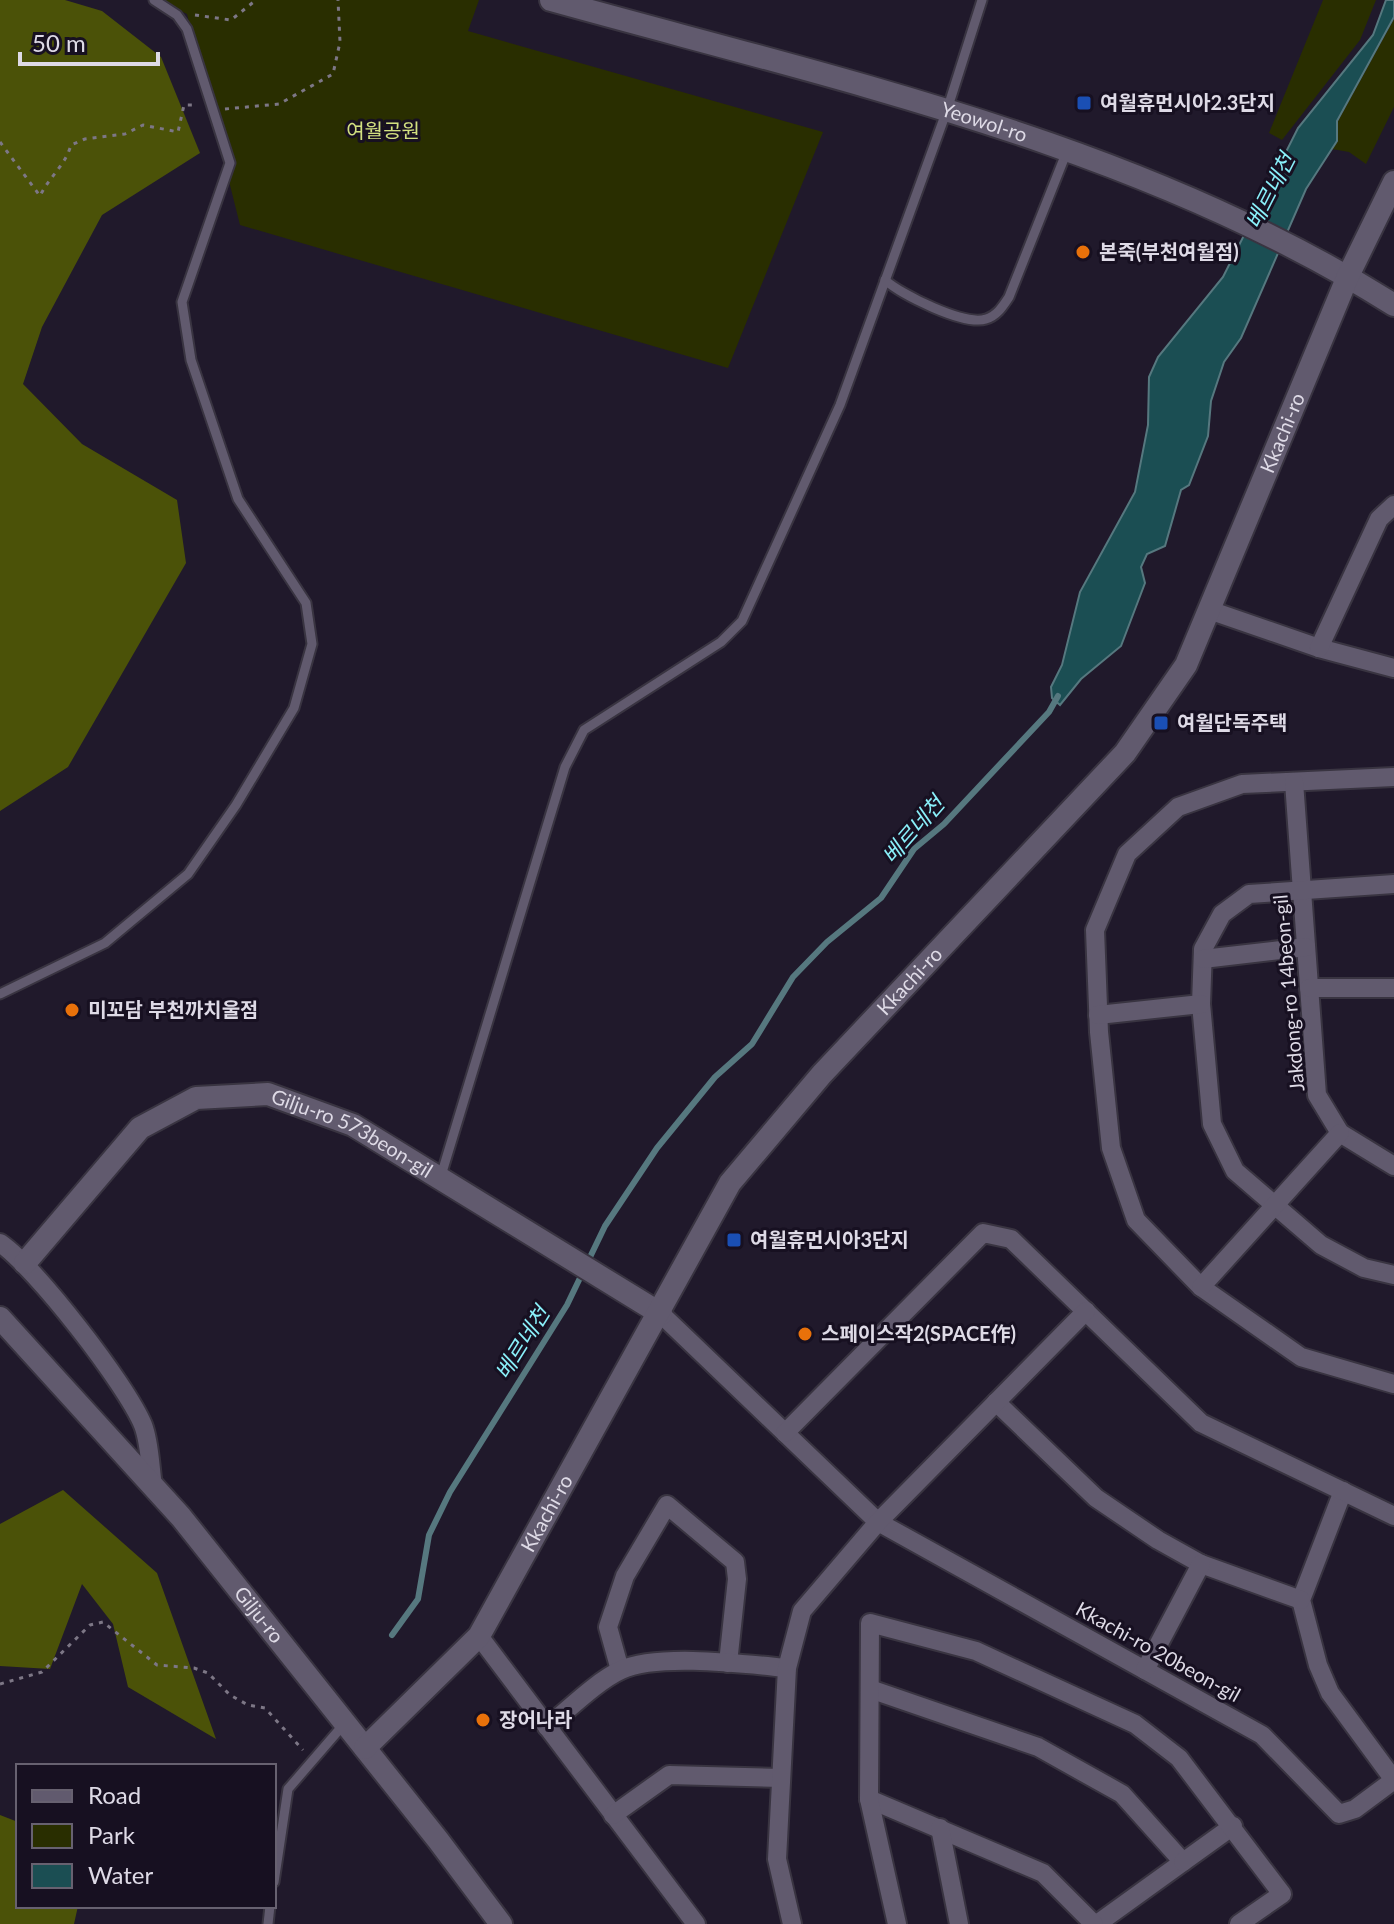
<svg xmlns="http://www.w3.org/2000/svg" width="1394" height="1924" font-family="Lato,'Noto Sans KR',sans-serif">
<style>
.green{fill:#292e00}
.forest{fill:#4b5208}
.water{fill:#1b4e53;stroke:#56787f;stroke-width:2}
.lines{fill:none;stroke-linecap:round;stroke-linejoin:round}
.stream{stroke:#56787f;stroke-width:6}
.service-casing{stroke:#393441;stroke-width:13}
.minor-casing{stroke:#393441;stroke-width:22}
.tertiary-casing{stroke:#393441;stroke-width:26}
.path{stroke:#7d7786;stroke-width:3;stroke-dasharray:4 6;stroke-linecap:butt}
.service{stroke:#615a6e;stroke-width:9}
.minor{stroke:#615a6e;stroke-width:18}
.tertiary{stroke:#615a6e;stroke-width:22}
.transit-dot{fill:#1a4fb4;stroke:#171021;stroke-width:3}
.food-dot{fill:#e8710a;stroke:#171021;stroke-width:3}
.labels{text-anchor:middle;stroke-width:6;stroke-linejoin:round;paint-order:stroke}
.poi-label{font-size:20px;font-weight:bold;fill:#dedae6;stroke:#171021;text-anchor:start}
.street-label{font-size:20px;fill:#dedae6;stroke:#171021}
.park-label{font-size:20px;fill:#d2e080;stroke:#171021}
.water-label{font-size:22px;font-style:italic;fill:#8af0fa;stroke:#171021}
</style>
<rect width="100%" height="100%" fill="#20192b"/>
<!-- green -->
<g class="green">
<path d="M 159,0 L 479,0 L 468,31 L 823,132 L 728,368 L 240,225 L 187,14 Z"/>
<path d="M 1323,0 L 1376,0 L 1360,40 L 1282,140 L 1269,133 Z"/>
<path d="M 1394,19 L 1394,107 L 1366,164 L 1349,152 L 1332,149 L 1338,141 L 1338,121 Z"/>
</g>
<!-- forest -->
<g class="forest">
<path d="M 0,0 L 65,0 L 102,11 L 161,57 L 200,153 L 102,215 L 42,327 L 23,384 L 82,444 L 177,500 L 186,563 L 68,767 L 0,811 Z"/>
<path d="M 63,1490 L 157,1573 L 216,1739 L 128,1687 L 113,1624 L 82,1584 L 50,1669 L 0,1666 L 0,1524 Z"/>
<path d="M 0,1815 L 18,1822 L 18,1906 L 78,1906 L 74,1924 L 0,1924 Z"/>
</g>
<!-- water -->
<path class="water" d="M 1386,0 L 1394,0 L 1394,17 L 1337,121 L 1337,141 L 1306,189 L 1241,338 L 1224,362 L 1211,401 L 1208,436 L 1189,485 L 1181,490 L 1165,546 L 1147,554 L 1141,567 L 1145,583 L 1121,646 L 1081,679 L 1060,705 L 1052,698 L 1051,687 L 1062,665 L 1080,592 L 1135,492 L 1148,425 L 1149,377 L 1158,357 L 1223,277 L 1298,128 L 1373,35 Z"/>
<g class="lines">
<!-- stream -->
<path class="stream" d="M 392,1635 L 418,1599 L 429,1535 L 450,1492 L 567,1305 L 605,1226 L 657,1148 L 715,1077 L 752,1044 L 793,977 L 827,942 L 881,898 L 914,849 L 944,824 L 1049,712 L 1058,696"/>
<defs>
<g id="service">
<path d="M 885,280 C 902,295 964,326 986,319 C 997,316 1003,306 1009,297 L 1067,151"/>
<path d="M 0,994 L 105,943 L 188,874 L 236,805 L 294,708 L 312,644 L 306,603 L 238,499 L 191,360 L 182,302 L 230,163 L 187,29 L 177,15 L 154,0"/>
<path d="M 440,1179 L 565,767 L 584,730 L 721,642 L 742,621 L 840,405 L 947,110 L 982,0"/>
<path d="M 274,1882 L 288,1789 L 345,1723"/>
<path d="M 268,1924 L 270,1906"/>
</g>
<g id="minor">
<path d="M 1209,610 L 1319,648 L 1394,668"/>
<path d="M 1319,648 L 1379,519 L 1394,505"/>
<path d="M 1394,777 L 1242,784 L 1178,807 L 1127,854 L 1095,930 L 1099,1032 L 1111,1148 L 1136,1220 L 1201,1287 L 1301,1357 L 1394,1384"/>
<path d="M 1294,782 L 1317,1095 L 1340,1133 L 1394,1166"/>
<path d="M 1394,884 L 1249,894 L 1222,914 L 1203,949 L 1201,1004 L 1212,1124 L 1235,1171 L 1321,1245 L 1364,1268 L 1394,1275"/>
<path d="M 1203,959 L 1306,947"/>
<path d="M 1309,988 L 1394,988"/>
<path d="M 1098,1015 L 1201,1004"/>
<path d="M 0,1243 C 36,1268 126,1384 143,1425 C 150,1443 150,1467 153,1486"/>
<path d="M 1201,1287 L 1340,1133"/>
<path d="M 661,1314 L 878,1522 L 1262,1735 L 1339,1814 L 1355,1809 L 1394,1780 L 1330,1693 L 1318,1665 L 1301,1600 L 1343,1491"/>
<path d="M 996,1402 L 1096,1498 L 1158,1540 L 1201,1564 L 1301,1600"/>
<path d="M 785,1433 L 983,1233 L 1011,1239 L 1201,1423 L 1394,1516"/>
<path d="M 479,1636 L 696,1924"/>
<path d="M 620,1670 L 608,1627 L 625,1576 L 667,1505 L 735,1562 L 737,1579 L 728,1663"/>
<path d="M 1145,1670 L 1201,1564"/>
<path d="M 870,1689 L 1038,1747 L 1122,1794 L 1183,1862 L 1097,1924"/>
<path d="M 547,1727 C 568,1710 597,1681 621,1670 C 658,1653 745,1664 787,1668"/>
<path d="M 869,1799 L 1043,1873 L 1094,1924"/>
<path d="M 613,1815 L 669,1775 L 781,1778"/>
<path d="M 940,1828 L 959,1924"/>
<path d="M 1183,1862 L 1233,1826"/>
<path d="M 792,1924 L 777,1859 L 787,1668 L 802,1611 L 878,1522 L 1086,1311"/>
<path d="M 897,1924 L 869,1799 L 870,1623 L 976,1651 L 1135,1724 L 1179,1758 L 1282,1894 L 1239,1924"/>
</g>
<g id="tertiary">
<path id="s1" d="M 551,0 C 838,80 1139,144 1394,305"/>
<path id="s2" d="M 25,1263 L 140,1128 L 196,1098 L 268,1094 L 353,1125 L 661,1314"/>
<path id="s3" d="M 0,1318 L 181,1517 L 438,1840 L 501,1924"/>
<path id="s4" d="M 365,1748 L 479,1636 L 730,1183 L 822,1074 L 1125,753 L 1186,665 L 1348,276 L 1394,182"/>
</g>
</defs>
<!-- service casing -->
<use href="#service" class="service-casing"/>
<!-- minor casing -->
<use href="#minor" class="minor-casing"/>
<!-- tertiary casing -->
<use href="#tertiary" class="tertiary-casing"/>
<!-- path -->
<g class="path">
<path d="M 195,15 L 231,20 L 256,0"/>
<path d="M 225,109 L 279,104 L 333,74 L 340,42 L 338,0"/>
<path d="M 0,142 L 40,196 C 49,177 65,166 71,145 L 85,139 L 125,134 L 143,125 L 178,132 L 184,105 L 196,105"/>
<path d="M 0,1684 L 42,1672 L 90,1625 L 103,1622 L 157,1665 L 194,1668 L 208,1673 L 230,1695 L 248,1705 L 265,1708 L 303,1750"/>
</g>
<!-- service -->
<use href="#service" class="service"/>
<!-- minor -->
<use href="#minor" class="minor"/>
<!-- tertiary -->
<use href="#tertiary" class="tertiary"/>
</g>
<!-- markers -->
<g class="transit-dot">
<rect x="1076" y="95" width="16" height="16" rx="4"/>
<rect x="1153" y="715" width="16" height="16" rx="4"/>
<rect x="726" y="1232" width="16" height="16" rx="4"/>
</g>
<g class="food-dot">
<circle cx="1083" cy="252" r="8"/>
<circle cx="72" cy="1010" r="8"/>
<circle cx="805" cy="1334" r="8"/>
<circle cx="483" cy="1720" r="8"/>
</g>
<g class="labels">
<!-- poi labels -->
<g class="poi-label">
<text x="1100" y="110">여월휴먼시아2.3단지</text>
<text x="1099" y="259">본죽(부천여월점)</text>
<text x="1177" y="730">여월단독주택</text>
<text x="88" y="1017">미꼬담 부천까치울점</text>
<text x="750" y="1247">여월휴먼시아3단지</text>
<text x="821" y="1341">스페이스작2(SPACE作)</text>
<text x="499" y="1727">장어나라</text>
</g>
<!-- street labels -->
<g class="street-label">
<text dy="7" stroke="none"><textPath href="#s1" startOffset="450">Yeowol-ro</textPath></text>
<text dy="7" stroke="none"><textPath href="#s4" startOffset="1620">Kkachi-ro</textPath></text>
<text dy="7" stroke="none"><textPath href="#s4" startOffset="948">Kkachi-ro</textPath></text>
<text transform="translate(1289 993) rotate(-95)" y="7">Jakdong-ro 14beon-gil</text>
<text dy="7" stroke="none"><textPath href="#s2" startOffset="406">Gilju-ro 573beon-gil</textPath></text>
<text dy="7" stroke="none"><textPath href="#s4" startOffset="300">Kkachi-ro</textPath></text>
<text dy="7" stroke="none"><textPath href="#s3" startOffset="394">Gilju-ro</textPath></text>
<text transform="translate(1158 1652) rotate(29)" y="7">Kkachi-ro 20beon-gil</text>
</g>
<!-- park labels -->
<g class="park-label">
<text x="383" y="138">여월공원</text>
</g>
<!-- water labels -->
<g class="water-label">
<text transform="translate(1270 191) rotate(-63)" y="8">베르네천</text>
<text transform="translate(913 830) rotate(-49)" y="8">베르네천</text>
<text transform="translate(522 1343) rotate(-58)" y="8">베르네천</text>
</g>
</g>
<!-- legend -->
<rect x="16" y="1764" width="260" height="144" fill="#171021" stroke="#676170" stroke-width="2"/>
<rect x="32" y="1790" width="40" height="12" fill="#615a6e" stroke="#676170" stroke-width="2"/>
<text x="88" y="1804" font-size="24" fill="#dedae6">Road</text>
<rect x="32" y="1824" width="40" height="24" fill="#292e00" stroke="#676170" stroke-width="2"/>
<text x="88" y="1844" font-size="24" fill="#dedae6">Park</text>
<rect x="32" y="1864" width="40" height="24" fill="#1b4e53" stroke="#676170" stroke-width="2"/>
<text x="88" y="1884" font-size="24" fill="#dedae6">Water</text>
<!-- scale -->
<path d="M20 52v12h138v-12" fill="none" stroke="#dedae6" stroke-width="4"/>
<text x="32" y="52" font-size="24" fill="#dedae6" stroke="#171021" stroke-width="6" paint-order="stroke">50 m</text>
</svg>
